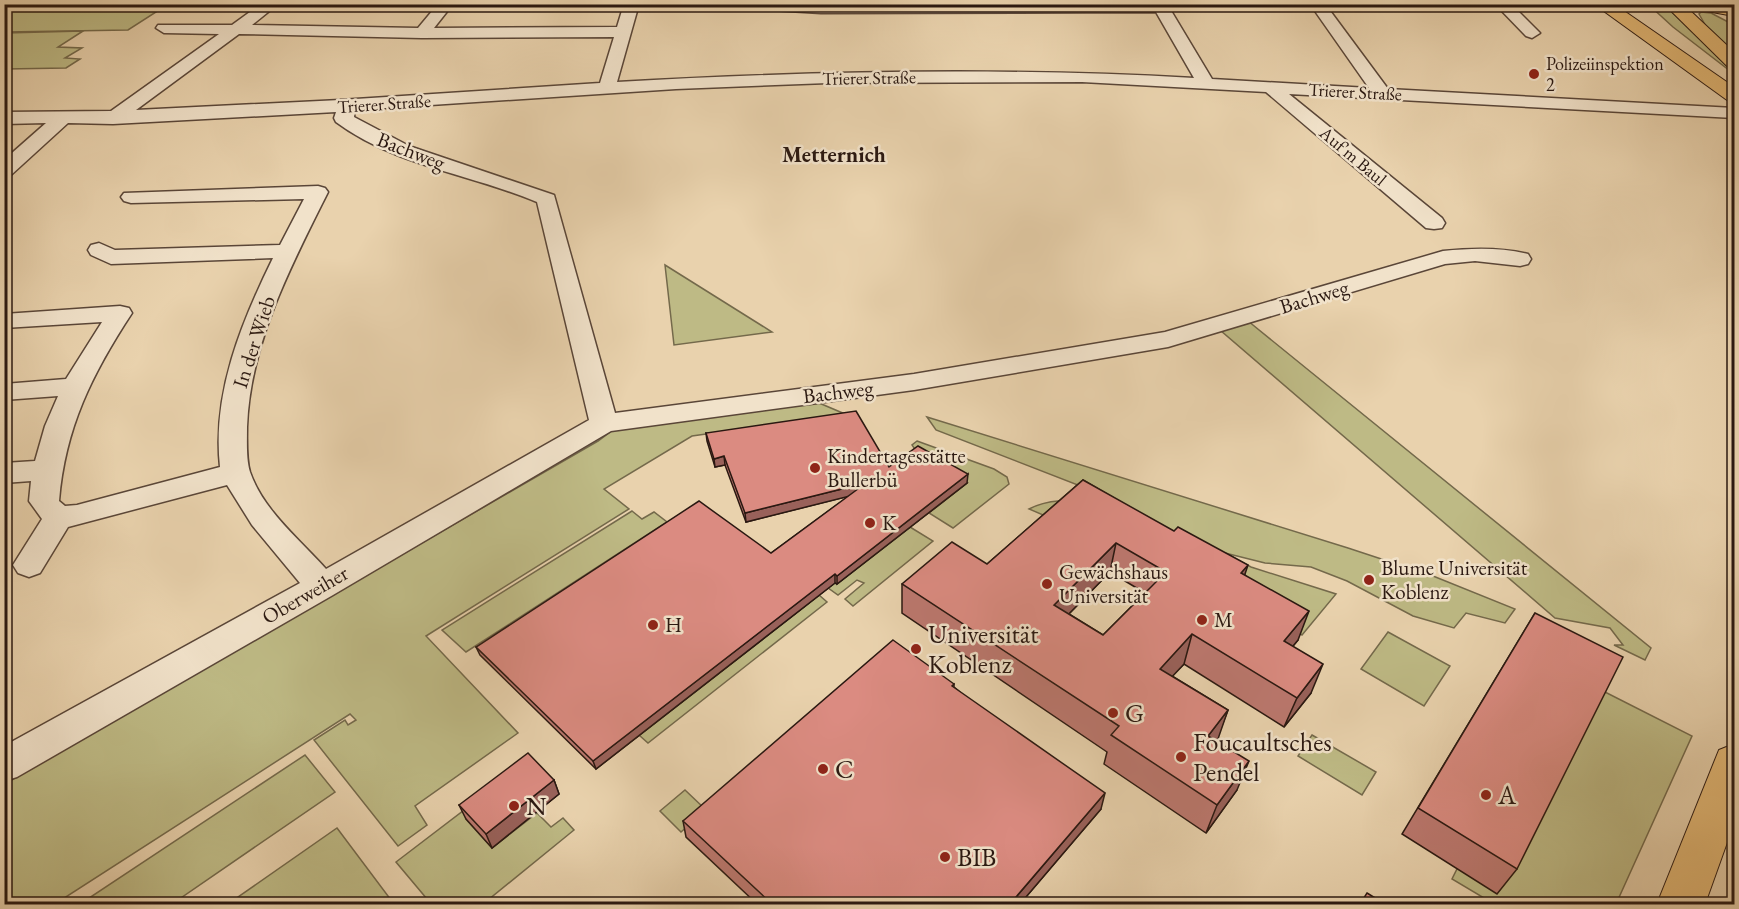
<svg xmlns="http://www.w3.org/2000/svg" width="1739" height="909" font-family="'EB Garamond',serif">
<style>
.green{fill:#beba85;stroke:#74694b;stroke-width:1.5}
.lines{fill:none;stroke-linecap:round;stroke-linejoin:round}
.street-casing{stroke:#5a4638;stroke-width:3}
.primary-casing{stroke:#2a1811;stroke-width:2}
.street{fill:#f1e2ca;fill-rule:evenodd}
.primary{fill:#e4b976;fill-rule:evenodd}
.wall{fill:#bc786f;stroke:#2a1811;stroke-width:1.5;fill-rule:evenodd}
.shaded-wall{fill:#99615a;stroke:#2a1811;stroke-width:1.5}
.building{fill:#db8b81;stroke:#2a1811;stroke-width:1.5;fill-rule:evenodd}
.poi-dot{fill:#8f2418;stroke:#f1e2ca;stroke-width:2}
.labels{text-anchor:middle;stroke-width:5;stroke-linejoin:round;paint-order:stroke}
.far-poi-label{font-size:18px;fill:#2a1811;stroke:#f1e2ca;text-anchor:start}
.far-street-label{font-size:18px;fill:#2a1811;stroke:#f1e2ca}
.street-label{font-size:21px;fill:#2a1811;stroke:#f1e2ca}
.poi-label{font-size:21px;fill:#2a1811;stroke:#f1e2ca;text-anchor:start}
.far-district-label{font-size:22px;font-weight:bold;fill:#2a1811;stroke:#f1e2ca}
.near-poi-label{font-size:26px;fill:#2a1811;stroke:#f1e2ca;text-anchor:start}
</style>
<rect width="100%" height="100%" fill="#e9d2ad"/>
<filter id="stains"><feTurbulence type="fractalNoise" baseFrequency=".00333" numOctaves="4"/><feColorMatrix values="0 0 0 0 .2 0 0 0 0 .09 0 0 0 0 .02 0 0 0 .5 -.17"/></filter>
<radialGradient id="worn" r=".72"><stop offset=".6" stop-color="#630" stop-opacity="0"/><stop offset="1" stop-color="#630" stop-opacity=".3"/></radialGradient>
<!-- green -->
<g class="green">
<path d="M 4,5 L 5,4 L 167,5 L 128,30 L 5,32 Z"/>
<path d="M 1649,5 L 1662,5 L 1668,8 L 1734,70 L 1734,74 L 1673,27 Z"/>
<path d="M 1701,12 L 1711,13 L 1734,25 L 1734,55 L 1711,35 L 1699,14 Z"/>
<path d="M 83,31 L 58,47 L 82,48 L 65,58 L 80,59 L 66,68 L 5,69 L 5,33 Z"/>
<path d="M 665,265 L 772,332 L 674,345 Z"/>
<path d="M 1248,321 L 1651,648 L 1645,660 L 1614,645 L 1623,645 L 1610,628 L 1555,618 L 1220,330 Z"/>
<path d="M 812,400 L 845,414 L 692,436 L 604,489 L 629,509 L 426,636 L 518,733 L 415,806 L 427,825 L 398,846 L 314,740 L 345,720 L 348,725 L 356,720 L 350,714 L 55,904 L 15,904 L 7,889 L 5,890 L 5,785 L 15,778 L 598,441 L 613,430 Z"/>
<path d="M 927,417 L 1348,548 L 1433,576 L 1515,609 L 1505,623 L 1466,613 L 1454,628 L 1413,616 L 1347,581 L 1311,567 L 1265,563 L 1225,553 L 1251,567 L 1336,594 L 1302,635 L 1241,600 L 1029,509 C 1054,495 1091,502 1119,501 L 936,430 Z"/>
<path d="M 917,441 L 994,469 L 1007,477 L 1009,484 L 953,528 L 929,513 L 967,483 L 918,454 L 912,445 Z"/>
<path d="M 632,511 L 642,519 L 654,512 L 667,522 L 466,652 L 442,630 Z"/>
<path d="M 910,527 L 933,541 L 853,606 L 845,599 L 864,583 L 857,580 L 838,595 L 796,565 Z"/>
<path d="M 819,595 L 827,602 L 648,743 L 639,735 Z"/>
<path d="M 1388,632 L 1450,666 L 1424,706 L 1361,669 Z"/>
<path d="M 1601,690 L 1692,736 L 1616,904 L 1494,904 L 1452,879 L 1457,869 Z"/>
<path d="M 1312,735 L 1376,772 L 1362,795 L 1298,756 Z"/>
<path d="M 305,755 L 335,792 L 172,904 L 80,904 Z"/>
<path d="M 527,762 L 466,819 L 492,848 L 537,813 L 551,827 L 563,818 L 574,830 L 483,904 L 422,904 L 427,899 L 396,862 Z"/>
<path d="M 685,790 L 706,810 L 681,832 L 660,811 Z"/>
<path d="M 337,828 L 394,904 L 228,904 Z"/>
</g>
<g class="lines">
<defs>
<g id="street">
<path d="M 261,4 L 278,4 L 252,25 L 418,28 L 438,4 L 453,4 L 434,28 L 617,27 L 624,4 L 639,4 L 617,82 C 809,71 1002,67 1194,78 L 1156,12 L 821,13 L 739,8 L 732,4 L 1167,4 L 1212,79 L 1369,88 L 1310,4 L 1325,4 L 1388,89 L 1734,108 L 1734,118 L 1289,94 L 1442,218 L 1445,223 L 1442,228 L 1434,229 L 1426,228 L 1266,92 L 1082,82 L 828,83 L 676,89 L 355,110 L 354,117 L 409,146 L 554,195 L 615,413 L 914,374 L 1165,332 L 1443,251 C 1472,248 1500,247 1528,254 L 1531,259 L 1528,264 L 1520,266 L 1475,261 L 1445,264 L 1168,347 L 914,390 L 611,431 L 333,595 L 17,777 L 4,781 L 4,746 L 300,583 L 252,525 L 227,485 L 68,527 L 40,573 L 29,577 L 18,573 L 13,565 L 42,519 L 29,501 L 31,481 L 4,483 L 4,463 L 35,461 L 45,426 L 58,396 L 4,400 L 4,384 L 66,379 L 102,322 L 4,328 L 4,314 L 120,306 L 129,308 L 132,313 C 92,374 65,428 59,501 L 65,506 L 77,505 L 220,467 C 212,394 241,323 273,258 L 111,264 L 91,255 L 88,250 L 91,245 L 99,243 L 115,250 L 280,245 L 304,199 L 131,203 L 124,201 L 121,197 L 124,193 L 318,186 L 325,188 L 328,192 C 291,266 250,343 247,427 C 247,441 246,459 250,472 C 263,510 300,540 326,569 L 589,420 L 537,202 C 471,174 395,166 336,122 L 334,118 L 336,112 L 113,124 L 68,123 L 11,175 L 4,177 L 4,160 L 46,123 L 4,124 L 4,112 L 111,111 L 219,34 L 164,33 L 156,28 L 158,25 L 232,25 ZM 239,34 L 422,38 L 614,37 L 600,83 L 340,100 L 136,110 Z"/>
<path d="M 1495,4 L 1511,4 L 1540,33 L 1532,38 L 1526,36 Z"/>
</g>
<g id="primary">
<path d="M 1594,4 L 1614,4 L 1734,87 L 1734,102 L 1727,100 Z"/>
<path d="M 1664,4 L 1683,4 L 1734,52 L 1734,68 L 1727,66 Z"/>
<path d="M 1688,4 L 1734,6 L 1734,16 L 1690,8 Z"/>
<path d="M 1734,744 L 1734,823 L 1705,904 L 1657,904 L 1719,750 Z"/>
</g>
</defs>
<!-- street casing -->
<use href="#street" class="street-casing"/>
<!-- primary casing -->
<use href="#primary" class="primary-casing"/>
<!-- street -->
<use href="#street" class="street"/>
<!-- primary -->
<use href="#primary" class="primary"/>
</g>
<!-- wall -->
<g class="wall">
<path d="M 706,433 L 967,483 L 837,584 L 835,583 L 596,769 L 480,655 L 476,647 L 771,553 L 849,496 L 746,522 L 725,465 L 715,467 L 707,441 Z"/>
<path d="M 1083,480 L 1245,575 L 1298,640 L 1293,646 L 1311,693 L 1284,727 L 1184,664 L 1172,676 L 1228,710 L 1216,741 L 1237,790 L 1206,833 L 1104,764 L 1107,752 L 902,613 L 902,584 L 987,564 ZM 1110,572 L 1145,593 L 1103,635 L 1069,614 Z"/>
<path d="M 1535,613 L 1517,869 L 1497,894 L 1402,834 Z"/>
<path d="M 954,684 L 954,687 L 1101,809 L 1020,904 L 757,904 L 686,837 L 683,821 Z"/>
<path d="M 554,780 L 559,794 L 492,848 L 466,819 L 459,805 Z"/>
</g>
<!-- shaded-wall -->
<g class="shaded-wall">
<path d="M 724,456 L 725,465 L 715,467 L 714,459 Z"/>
<path d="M 968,474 L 967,483 L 837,584 L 837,576 Z"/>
<path d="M 866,483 L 866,492 L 746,522 L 745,513 Z"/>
<path d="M 1116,543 L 1110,572 L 1049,634 L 1054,605 Z"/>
<path d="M 1248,565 L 1238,595 L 1241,573 Z"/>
<path d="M 835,574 L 835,583 L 596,769 L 593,761 Z"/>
<path d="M 1309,611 L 1298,640 L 1273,670 L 1284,641 Z"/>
<path d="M 1192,634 L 1184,664 L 1152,698 L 1160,669 Z"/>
<path d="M 1323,664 L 1311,693 L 1284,727 L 1297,698 Z"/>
<path d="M 1228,710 L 1218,739 L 1198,764 L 1208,736 Z"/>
<path d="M 1249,761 L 1237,790 L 1206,833 L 1217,805 Z"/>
<path d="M 554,780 L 559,794 L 492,848 L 486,834 Z"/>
<path d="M 1105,793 L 1101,809 L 1020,904 L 1010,904 Z"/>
</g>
<!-- building -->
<g class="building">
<path d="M 856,411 L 889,467 L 918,446 L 968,474 L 837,576 L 835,574 L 593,761 L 476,647 L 699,501 L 771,553 L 866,483 L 745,513 L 724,456 L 714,459 L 706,433 Z"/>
<path d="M 1083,480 L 1174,531 L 1178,527 L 1248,565 L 1241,573 L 1309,611 L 1284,641 L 1323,664 L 1297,698 L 1192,634 L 1160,669 L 1228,710 L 1208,736 L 1249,761 L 1217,805 L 1111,735 L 1119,726 L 902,584 L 952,542 L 987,564 ZM 1116,543 L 1166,572 L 1103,635 L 1054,605 Z"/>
<path d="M 1535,613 L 1623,657 L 1517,869 L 1418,808 Z"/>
<path d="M 893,640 L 954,684 L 952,686 L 1105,793 L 1010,904 L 772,904 L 683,821 Z"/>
<path d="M 528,753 L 554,780 L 486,834 L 459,805 Z"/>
<path d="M 1367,893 L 1385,904 L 1360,904 Z"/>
</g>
<!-- markers -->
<g class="poi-dot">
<circle cx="1534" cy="74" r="6"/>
<circle cx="815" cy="468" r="6"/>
<circle cx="870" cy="523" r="6"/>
<circle cx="1369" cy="580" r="6"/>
<circle cx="1047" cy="584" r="6"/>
<circle cx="1202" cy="620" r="6"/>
<circle cx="653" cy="625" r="6"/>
<circle cx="916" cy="649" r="6"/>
<circle cx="1113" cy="713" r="6"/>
<circle cx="1181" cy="757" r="6"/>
<circle cx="823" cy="769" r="6"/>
<circle cx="1486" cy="795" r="6"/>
<circle cx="514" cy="806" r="6"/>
<circle cx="945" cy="857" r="6"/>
</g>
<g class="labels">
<!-- far-poi labels -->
<g class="far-poi-label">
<text x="1546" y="70">Polizeiinspektion<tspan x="1546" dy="21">2</tspan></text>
</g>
<!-- far-street labels -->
<g class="far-street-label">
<text transform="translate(869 78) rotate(-1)" y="6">Trierer Straße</text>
<text transform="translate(1355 92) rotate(3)" y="6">Trierer Straße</text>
<text transform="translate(384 104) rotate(-4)" y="6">Trierer Straße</text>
<text transform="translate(1353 156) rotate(40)" y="6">Auf'm Baul</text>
</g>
<!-- street labels -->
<g class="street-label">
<text transform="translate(411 151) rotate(21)" y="7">Bachweg</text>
<text transform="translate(1314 297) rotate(-17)" y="7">Bachweg</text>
<text transform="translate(254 342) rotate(-72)" y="7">In der Wieb</text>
<text transform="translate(838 392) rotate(-7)" y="7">Bachweg</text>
<text transform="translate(305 595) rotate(-30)" y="7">Oberweiher</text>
</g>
<!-- poi labels -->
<g class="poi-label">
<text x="827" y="463">Kindertagesstätte<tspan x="827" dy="24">Bullerbü</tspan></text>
<text x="882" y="530">K</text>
<text x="1381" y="575">Blume Universität<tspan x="1381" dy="24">Koblenz</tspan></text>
<text x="1059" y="579">Gewächshaus<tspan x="1059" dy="24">Universität</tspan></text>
<text x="1214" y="627">M</text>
<text x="665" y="632">H</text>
</g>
<!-- far-district labels -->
<g class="far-district-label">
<text x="834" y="162">Metternich</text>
</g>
<!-- near-poi labels -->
<g class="near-poi-label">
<text x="928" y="643">Universität<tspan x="928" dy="30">Koblenz</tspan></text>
<text x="1125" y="722">G</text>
<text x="1193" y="751">Foucaultsches<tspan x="1193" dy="30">Pendel</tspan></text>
<text x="835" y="778">C</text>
<text x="1498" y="804">A</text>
<text x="526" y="815">N</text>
<text x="957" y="866">BIB</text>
</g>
</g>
<!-- margin -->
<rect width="1739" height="909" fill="none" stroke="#e9d2ad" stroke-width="24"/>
<rect x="6" y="6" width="1727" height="897" fill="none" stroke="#2a1811" stroke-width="3"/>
<rect x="12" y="12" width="1715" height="885" fill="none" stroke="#2a1811" stroke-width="1.5"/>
<rect width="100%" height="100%" filter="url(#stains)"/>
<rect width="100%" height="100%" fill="url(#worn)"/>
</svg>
